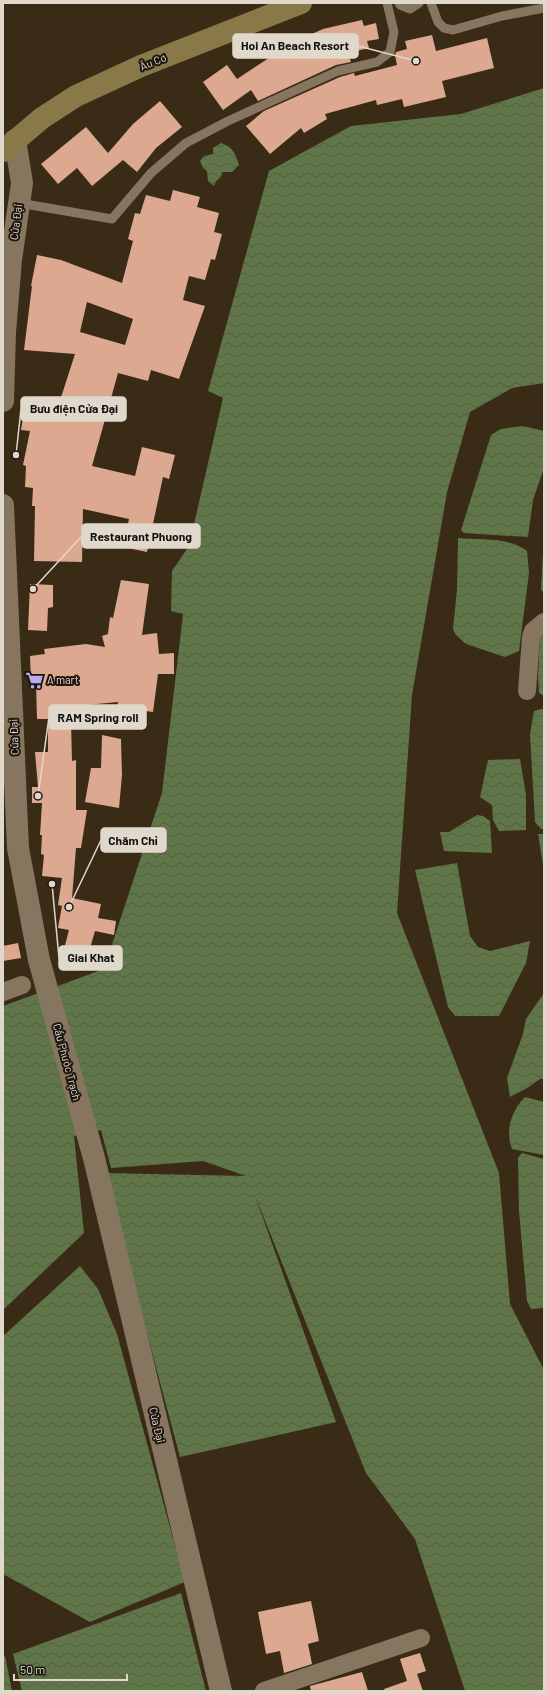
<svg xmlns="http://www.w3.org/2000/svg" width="547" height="1694" font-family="Barlow,sans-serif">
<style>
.water{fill:url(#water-waves)}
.building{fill:#dda890;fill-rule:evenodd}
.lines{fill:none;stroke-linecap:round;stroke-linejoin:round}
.service{stroke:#86755f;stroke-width:9}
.minor{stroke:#86755f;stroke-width:18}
.tertiary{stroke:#86755f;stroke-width:22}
.secondary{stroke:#897949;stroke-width:22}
.labels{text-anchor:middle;stroke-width:4;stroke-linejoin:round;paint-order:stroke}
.street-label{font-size:11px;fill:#e1d8cc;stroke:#1c150d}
.poi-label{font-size:11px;fill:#e1d8cc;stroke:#1c150d;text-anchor:start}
.leader{fill:none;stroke:#e1d8cc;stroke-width:1.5}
.callout-dot{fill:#e1d8cc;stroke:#1c150d;stroke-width:1.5}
.callout{fill:#e1d8cc;stroke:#e1d8cc;stroke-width:1.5}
.callout-label{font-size:12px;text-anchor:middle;font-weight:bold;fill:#111}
</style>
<defs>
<pattern id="water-waves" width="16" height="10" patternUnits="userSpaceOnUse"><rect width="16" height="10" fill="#607649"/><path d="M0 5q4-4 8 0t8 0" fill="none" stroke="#535e44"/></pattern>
</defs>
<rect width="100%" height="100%" fill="#3a2b17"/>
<!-- water -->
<g class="water">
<path d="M 544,88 L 544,383 L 512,388 L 470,412 L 447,492 L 412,695 L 397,913 L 499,1173 L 510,1304 L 544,1370 L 544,1691 L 465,1691 L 415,1539 L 366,1473 L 254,1193 L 336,1422 L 180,1457 L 104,1173 L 246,1176 L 203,1161 L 111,1168 L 101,1130 L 74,1136 L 84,1233 L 3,1310 L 3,1006 L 104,969 L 162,793 L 183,614 L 171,611 L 172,571 L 189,546 L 223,398 L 208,391 L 269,171 L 351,126 L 461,114 Z"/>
<path d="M 221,143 C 233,147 235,153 239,165 L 232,172 L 222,172 L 221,177 L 216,181 L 214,186 L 208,181 L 207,171 L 203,168 L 200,161 L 204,156 L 213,154 L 213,148 Z"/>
<path d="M 523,426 L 544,431 L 544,468 L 533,500 L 528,537 L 464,533 L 461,530 L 491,435 L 501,429 Z"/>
<path d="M 544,534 L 544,594 L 541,589 Z"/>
<path d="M 458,538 C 480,540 510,537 527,551 L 529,573 L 519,651 L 505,657 L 466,644 L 456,635 L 453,629 L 457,590 Z"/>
<path d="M 544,633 L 544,696 L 539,693 L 538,676 L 540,634 Z"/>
<path d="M 541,709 L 544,709 L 544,829 L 541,829 L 535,822 L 530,734 L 534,711 Z"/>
<path d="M 520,759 L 526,795 L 526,830 L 499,831 L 493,820 L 492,805 L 480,797 L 488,760 Z"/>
<path d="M 477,815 L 483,816 L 490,821 L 492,853 L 444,851 L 440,832 L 449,832 Z"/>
<path d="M 538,834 L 544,834 L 544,871 Z"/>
<path d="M 457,863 L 470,936 L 478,947 L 490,951 L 530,941 L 526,963 L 499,1016 L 455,1016 L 448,1007 L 415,870 Z"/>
<path d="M 544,993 L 544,1079 L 540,1079 L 527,1088 L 510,1097 L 507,1078 L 523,1034 L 526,1019 Z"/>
<path d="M 525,1097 L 544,1102 L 544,1155 L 512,1149 C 505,1131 511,1111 525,1097 Z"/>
<path d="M 522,1153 L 544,1159 L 544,1308 L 531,1309 L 527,1301 L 519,1211 L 518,1158 Z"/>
<path d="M 80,1266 L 98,1289 L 117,1334 L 185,1582 L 90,1622 L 3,1574 L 3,1336 Z"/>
<path d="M 181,1593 L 206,1691 L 22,1691 L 13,1654 Z"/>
<path d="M 5,1656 L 12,1691 L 3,1691 L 3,1657 Z"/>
</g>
<!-- building -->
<g class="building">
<path d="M 362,20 L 364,26 L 376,23 L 379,39 L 367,41 L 369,48 L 348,53 L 351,62 L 336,65 L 258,101 L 251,90 L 223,110 L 203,82 L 227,65 L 237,79 L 278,52 L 277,50 L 323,29 Z"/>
<path d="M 432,35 L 436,51 L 487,38 L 494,68 L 442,81 L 446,97 L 404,107 L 402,99 L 377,105 L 376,100 L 325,114 L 327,119 L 304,133 L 301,128 L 270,154 L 246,126 L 264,111 L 340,77 L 354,73 L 355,76 L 397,65 L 395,55 L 396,52 L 407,49 L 405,41 Z"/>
<path d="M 160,101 L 182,127 L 156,148 L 137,172 L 123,160 L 92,186 L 77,168 L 58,184 L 41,164 L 86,127 L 108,153 L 133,124 Z"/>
<path d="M 173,190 L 200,197 L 197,207 L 219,213 L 214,232 L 222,234 L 215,260 L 211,259 L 205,280 L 189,276 L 183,300 L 205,306 L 179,379 L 151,370 L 148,381 L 118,373 L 92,466 L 135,476 L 142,447 L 175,455 L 169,479 L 163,477 L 147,552 L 123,547 L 129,519 L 83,509 L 82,562 L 34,561 L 35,506 L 32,506 L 33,488 L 25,487 L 26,466 L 23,465 L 30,431 L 21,430 L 24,411 L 55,416 L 75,354 L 24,350 L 32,286 L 31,286 L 37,255 L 61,260 L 122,283 L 133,241 L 128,239 L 135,213 L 140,214 L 146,195 L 170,201 ZM 87,302 L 133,319 L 125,345 L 80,332 Z"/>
<path d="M 121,580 L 149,584 L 142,635 L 157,633 L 159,654 L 174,653 L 174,674 L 158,674 L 153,712 L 117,707 L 118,702 L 75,706 L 76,721 L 71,721 L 72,761 L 76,760 L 76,810 L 87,810 L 81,848 L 76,848 L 72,898 L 101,904 L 98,918 L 116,921 L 114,935 L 95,931 L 88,955 L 64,949 L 69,930 L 58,928 L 62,906 L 58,905 L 62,878 L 42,876 L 44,855 L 41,854 L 42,835 L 40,835 L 42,803 L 32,803 L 32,787 L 38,787 L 35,752 L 48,752 L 48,719 L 37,719 L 36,683 L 31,683 L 30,656 L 45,654 L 44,649 L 86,644 L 105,647 L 102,636 L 108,634 L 110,617 L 113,618 Z"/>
<path d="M 30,584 L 53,585 L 53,607 L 48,608 L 47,631 L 28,630 Z"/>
<path d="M 102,735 L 121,739 L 122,775 L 119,808 L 85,802 L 91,768 L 101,768 Z"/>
<path d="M 18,943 L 21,958 L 3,961 L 3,946 Z"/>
<path d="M 311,1601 L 319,1641 L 308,1644 L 312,1664 L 284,1673 L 280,1651 L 266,1654 L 258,1612 Z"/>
<path d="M 420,1653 L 426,1671 L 417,1674 L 423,1691 L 385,1691 L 384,1689 L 407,1681 L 400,1659 Z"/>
<path d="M 362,1672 L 368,1691 L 311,1691 L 310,1686 Z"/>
</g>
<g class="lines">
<!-- service -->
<g class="service">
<path d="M 399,3 L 400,5 L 410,9 L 419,3"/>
<path d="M 431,3 L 438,22 L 444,28 L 453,30 L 502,16 L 544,8"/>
<path d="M 19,203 L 112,219 L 151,173 L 186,143 L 228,121 L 338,71 L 377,62 L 390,52 L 394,32 L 387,3"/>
</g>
<!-- minor -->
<g class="minor">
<path d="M 527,691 L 531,637 L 533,631 L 544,622"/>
<path d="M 3,992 L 22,985"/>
<path d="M 264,1691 L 421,1638"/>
</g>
<!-- tertiary -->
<g class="tertiary">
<path d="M 3,401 L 5,332 L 11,260 L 22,183 L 15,140"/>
<path d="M 3,505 L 18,848 L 39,960 L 94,1158 L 221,1691"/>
</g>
<!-- secondary -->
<path class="secondary" d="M 3,151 L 42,118 L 76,96 L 141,66 L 301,3"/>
</g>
<!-- icons -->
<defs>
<symbol id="supermarket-bare" viewBox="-9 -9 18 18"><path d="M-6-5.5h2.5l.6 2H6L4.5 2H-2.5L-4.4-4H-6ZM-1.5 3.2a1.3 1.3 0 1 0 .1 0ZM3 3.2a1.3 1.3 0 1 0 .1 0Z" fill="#bbaaf6" stroke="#1c150d" stroke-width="2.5" paint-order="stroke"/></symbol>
</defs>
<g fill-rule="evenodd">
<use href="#supermarket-bare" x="22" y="668" width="25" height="25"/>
</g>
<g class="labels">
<!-- street labels -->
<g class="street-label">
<text transform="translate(153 62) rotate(-22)" y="4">Âu Cơ</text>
<text transform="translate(16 222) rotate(-82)" y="4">Cửa Đại</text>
<text transform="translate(14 737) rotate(-92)" y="4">Cửa Đại</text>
<text transform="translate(67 1062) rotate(75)" y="4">Cầu Phước Trạch</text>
<text transform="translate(157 1425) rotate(77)" y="4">Cửa Đại</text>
</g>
<!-- poi labels -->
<g class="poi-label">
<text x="47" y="684">A mart</text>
</g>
</g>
<!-- callouts -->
<path class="leader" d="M416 61L358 46M16 455L21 409M33 589L82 536M38 796L49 717M69 907L101 840M52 884L59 958"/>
<g class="callout-dot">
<circle cx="416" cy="61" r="4"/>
<circle cx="16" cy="455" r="4"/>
<circle cx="33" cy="589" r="4"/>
<circle cx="38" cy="796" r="4"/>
<circle cx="69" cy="907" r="4"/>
<circle cx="52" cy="884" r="4"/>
</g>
<g class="callout">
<rect x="233" y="34" width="125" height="24" rx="4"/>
<rect x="21" y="397" width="105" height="24" rx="4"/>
<rect x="82" y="524" width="118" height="24" rx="4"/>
<rect x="49" y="705" width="97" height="24" rx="4"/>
<rect x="101" y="828" width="65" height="24" rx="4"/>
<rect x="59" y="946" width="63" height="24" rx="4"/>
</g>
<g class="callout-label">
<text x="295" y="50">Hoi An Beach Resort</text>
<text x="74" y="413">Bưu điện Cửa Đại</text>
<text x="141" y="541">Restaurant Phuong</text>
<text x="98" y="722">RAM Spring roll</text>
<text x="133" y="845">Chăm Chỉ</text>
<text x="91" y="962">Giai Khat</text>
</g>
<!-- border -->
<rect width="547" height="1694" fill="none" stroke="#e1d8cc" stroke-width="8"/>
<!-- scale -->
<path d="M14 1674v6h113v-6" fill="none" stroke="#e1d8cc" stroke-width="2"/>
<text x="20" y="1674" font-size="12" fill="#e1d8cc" stroke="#1c150d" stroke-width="3" paint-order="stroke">50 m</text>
</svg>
